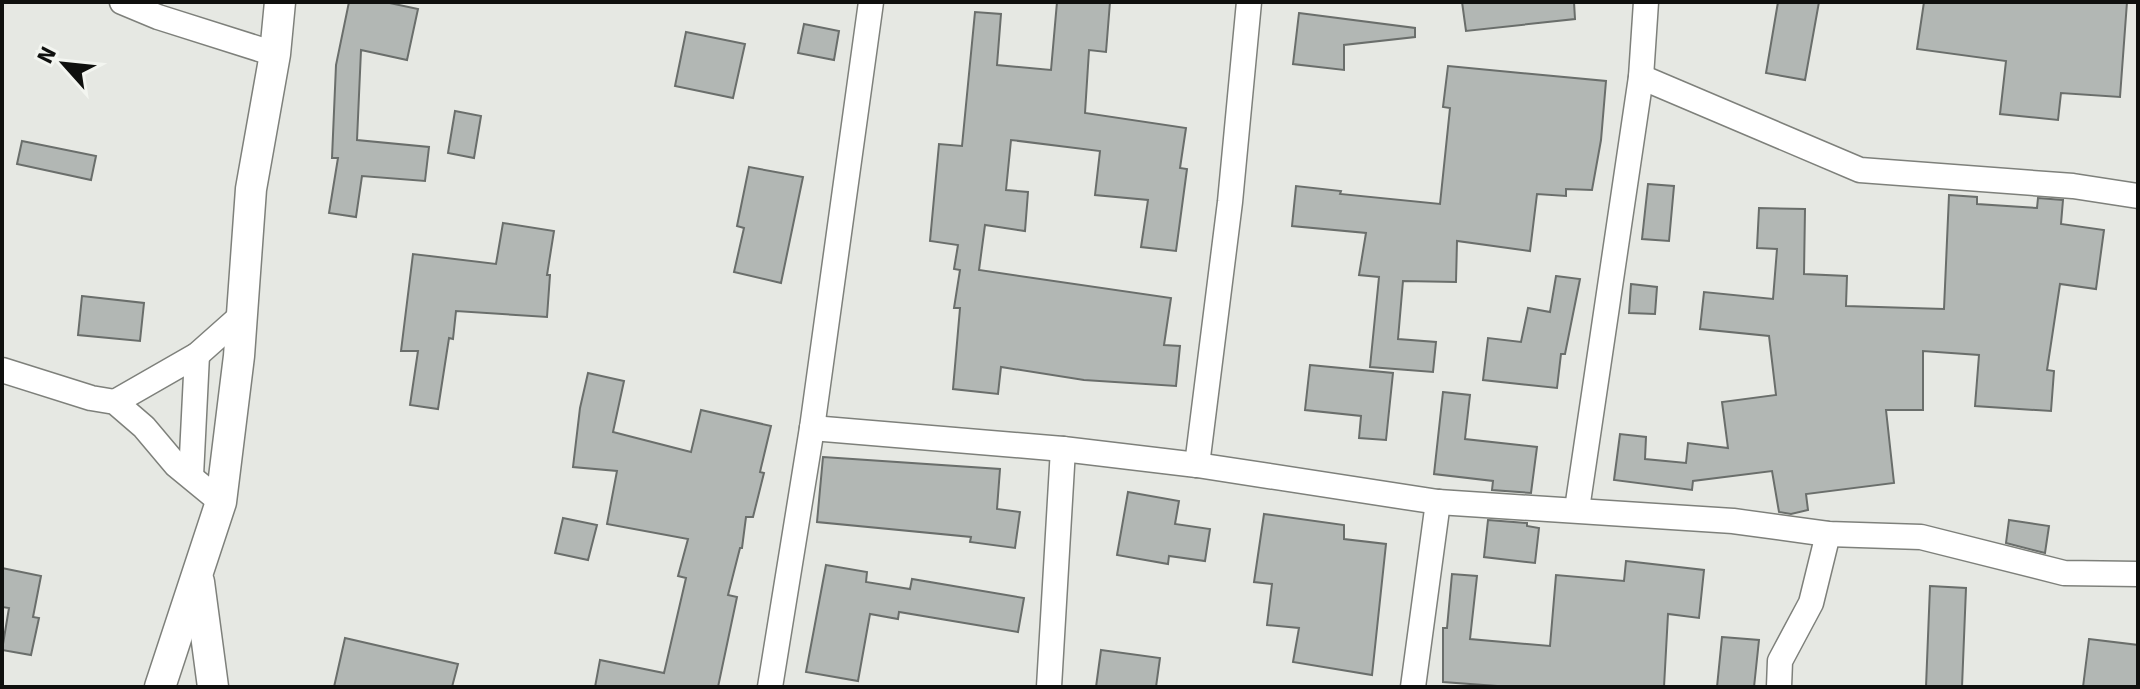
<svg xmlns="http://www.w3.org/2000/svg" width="2140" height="689" font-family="Signika,sans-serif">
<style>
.building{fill:#b2b7b4;stroke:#6a6e6b;stroke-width:2}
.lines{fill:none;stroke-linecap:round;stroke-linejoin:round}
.minor-casing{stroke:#7e807b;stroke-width:27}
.tertiary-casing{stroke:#7e807b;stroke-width:33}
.minor{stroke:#fff;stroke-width:24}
.tertiary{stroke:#fff;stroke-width:30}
</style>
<rect width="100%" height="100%" fill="#e6e8e3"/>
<!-- building -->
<g class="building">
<path d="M 349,2 L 385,2 L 418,9 L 407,60 L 361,50 L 357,140 L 429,147 L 425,181 L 362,176 L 356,217 L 329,213 L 338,158 L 332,158 L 336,65 Z"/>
<path d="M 1057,2 L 1110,2 L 1106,52 L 1089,50 L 1085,113 L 1186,128 L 1180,168 L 1187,169 L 1176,251 L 1141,247 L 1148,200 L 1095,195 L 1100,151 L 1011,140 L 1006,190 L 1028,192 L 1025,231 L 985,225 L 979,270 L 1171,298 L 1164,345 L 1180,346 L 1176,386 L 1084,380 L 1001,367 L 998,394 L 953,389 L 960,308 L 954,308 L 960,270 L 954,269 L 958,245 L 930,241 L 939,144 L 962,146 L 975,12 L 1001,14 L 997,65 L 1051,70 Z"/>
<path d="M 1462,2 L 1574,2 L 1575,19 L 1466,31 Z"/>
<path d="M 1778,2 L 1819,2 L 1805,80 L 1766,73 Z"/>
<path d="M 1924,2 L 2127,2 L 2120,97 L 2061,93 L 2058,120 L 2000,114 L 2006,61 L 1917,49 Z"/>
<path d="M 1299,13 L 1415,28 L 1415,37 L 1344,45 L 1344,70 L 1293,64 Z"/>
<path d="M 804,24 L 839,31 L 834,60 L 798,53 Z"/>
<path d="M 686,32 L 745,44 L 733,98 L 675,86 Z"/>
<path d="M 1448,66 L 1606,81 L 1601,140 L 1592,190 L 1566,189 L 1566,196 L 1537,194 L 1530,251 L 1457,241 L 1456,282 L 1403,281 L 1398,339 L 1436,342 L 1433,372 L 1370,367 L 1379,277 L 1359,275 L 1366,233 L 1292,226 L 1296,186 L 1341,191 L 1340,194 L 1440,204 L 1450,108 L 1443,107 Z"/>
<path d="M 455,111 L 481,116 L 474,158 L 448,153 Z"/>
<path d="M 22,141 L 96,156 L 91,180 L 17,164 Z"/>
<path d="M 749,167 L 803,177 L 781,283 L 734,272 L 744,228 L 737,226 Z"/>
<path d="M 1648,184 L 1674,186 L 1669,241 L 1642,239 Z"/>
<path d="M 1949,195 L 1977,197 L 1977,204 L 2037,208 L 2038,198 L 2063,200 L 2061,224 L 2104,230 L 2096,289 L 2060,284 L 2047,370 L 2054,371 L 2051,411 L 1975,406 L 1979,355 L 1923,351 L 1923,410 L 1886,410 L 1894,483 L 1806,494 L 1808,510 L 1791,514 L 1779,512 L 1772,471 L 1693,481 L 1692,490 L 1614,480 L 1620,434 L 1646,437 L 1645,459 L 1686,463 L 1688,443 L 1728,448 L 1722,402 L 1776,395 L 1769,336 L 1700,329 L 1704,292 L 1773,299 L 1777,249 L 1757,248 L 1759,208 L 1805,209 L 1804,274 L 1847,276 L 1846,306 L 1944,309 Z"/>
<path d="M 503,223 L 554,231 L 547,275 L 550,275 L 547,317 L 456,311 L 453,339 L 449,338 L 438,409 L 410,405 L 418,351 L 401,351 L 413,254 L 496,264 Z"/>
<path d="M 1556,276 L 1580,279 L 1565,354 L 1561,354 L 1557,388 L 1483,380 L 1488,338 L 1521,342 L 1528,308 L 1550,312 Z"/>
<path d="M 1631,284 L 1657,287 L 1655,314 L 1629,313 Z"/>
<path d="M 82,296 L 144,303 L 140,341 L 78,335 Z"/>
<path d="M 1310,365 L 1393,373 L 1386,440 L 1359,438 L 1361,416 L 1305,410 Z"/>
<path d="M 588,373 L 624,381 L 613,432 L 691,452 L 701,410 L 771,426 L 760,472 L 764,473 L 753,517 L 746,517 L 742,548 L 740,548 L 728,595 L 737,597 L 718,687 L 595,687 L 600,660 L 664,673 L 686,578 L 678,576 L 688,539 L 607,524 L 617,471 L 573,467 L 580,408 Z"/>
<path d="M 1443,392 L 1470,395 L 1465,439 L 1537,447 L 1531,493 L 1492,490 L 1493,481 L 1434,474 Z"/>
<path d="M 823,457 L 1000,469 L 997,509 L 1020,512 L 1015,548 L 970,542 L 971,537 L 817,522 Z"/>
<path d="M 1128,492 L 1179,501 L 1175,524 L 1210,529 L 1205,561 L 1169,556 L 1168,564 L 1117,555 Z"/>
<path d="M 1264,514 L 1344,525 L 1344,539 L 1386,544 L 1372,675 L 1293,662 L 1299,628 L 1267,625 L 1272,584 L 1254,582 Z"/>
<path d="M 563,518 L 597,525 L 588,560 L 555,553 Z"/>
<path d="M 1488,520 L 1527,523 L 1527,526 L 1539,528 L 1535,563 L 1484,557 Z"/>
<path d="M 2009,520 L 2049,526 L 2045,553 L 2006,543 Z"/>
<path d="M 1626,561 L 1704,570 L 1699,618 L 1668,614 L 1664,687 L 1511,687 L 1443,682 L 1443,628 L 1447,628 L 1452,574 L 1477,576 L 1470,639 L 1550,646 L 1556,575 L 1624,581 Z"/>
<path d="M 826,565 L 867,572 L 866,582 L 910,589 L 912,579 L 1024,598 L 1018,632 L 899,612 L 898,619 L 870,614 L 858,681 L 806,672 Z"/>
<path d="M 2,568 L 41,576 L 33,617 L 39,618 L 31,655 L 2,650 L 9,608 L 2,607 Z"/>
<path d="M 1930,586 L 1966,588 L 1962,687 L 1926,687 Z"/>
<path d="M 1722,637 L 1759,640 L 1754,687 L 1717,687 Z"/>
<path d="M 345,638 L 458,664 L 452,687 L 334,687 Z"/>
<path d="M 2089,639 L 2138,645 L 2138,687 L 2083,687 Z"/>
<path d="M 1101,650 L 1160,658 L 1156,687 L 1096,687 Z"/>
</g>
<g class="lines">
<defs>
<g id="minor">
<path d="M 122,2 L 158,17 L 275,54"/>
<path d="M 1641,77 L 1860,170 L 2073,186 L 2138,196"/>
<path d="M 2,370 L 91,398 L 115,402 L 144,427 L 176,465 L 221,502"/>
<path d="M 115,402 L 197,355 L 242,315"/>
<path d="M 812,428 L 1063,449 L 1197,465 L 1438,502 L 1733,521 L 1828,534 L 1921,537 L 2064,573 L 2138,574"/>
<path d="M 1197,465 L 1230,202 L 1249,2"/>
<path d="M 191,476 L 197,355"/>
<path d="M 1577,509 L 1641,77 L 1646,2"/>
<path d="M 770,687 L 812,428 L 871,2"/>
<path d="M 1049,687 L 1063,449"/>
<path d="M 1413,687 L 1438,502"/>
<path d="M 1779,687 L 1780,661 L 1811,603 L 1828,534"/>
</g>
<g id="tertiary">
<path d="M 199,582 L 213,687"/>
<path d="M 160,687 L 221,502 L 239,356 L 251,189 L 275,54 L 280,2"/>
</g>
</defs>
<!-- minor casing -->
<use href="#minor" class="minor-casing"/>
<!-- tertiary casing -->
<use href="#tertiary" class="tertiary-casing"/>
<!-- minor -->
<use href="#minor" class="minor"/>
<!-- tertiary -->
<use href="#tertiary" class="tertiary"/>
</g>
<!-- border -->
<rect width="2140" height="689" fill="none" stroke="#0f100e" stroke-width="8"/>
<!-- north arrow -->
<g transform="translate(64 64) rotate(297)" stroke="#f3f5f0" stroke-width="6" paint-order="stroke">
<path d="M0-6L14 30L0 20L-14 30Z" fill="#0f100e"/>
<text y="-12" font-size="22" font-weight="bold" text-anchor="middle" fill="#0f100e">N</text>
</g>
</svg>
